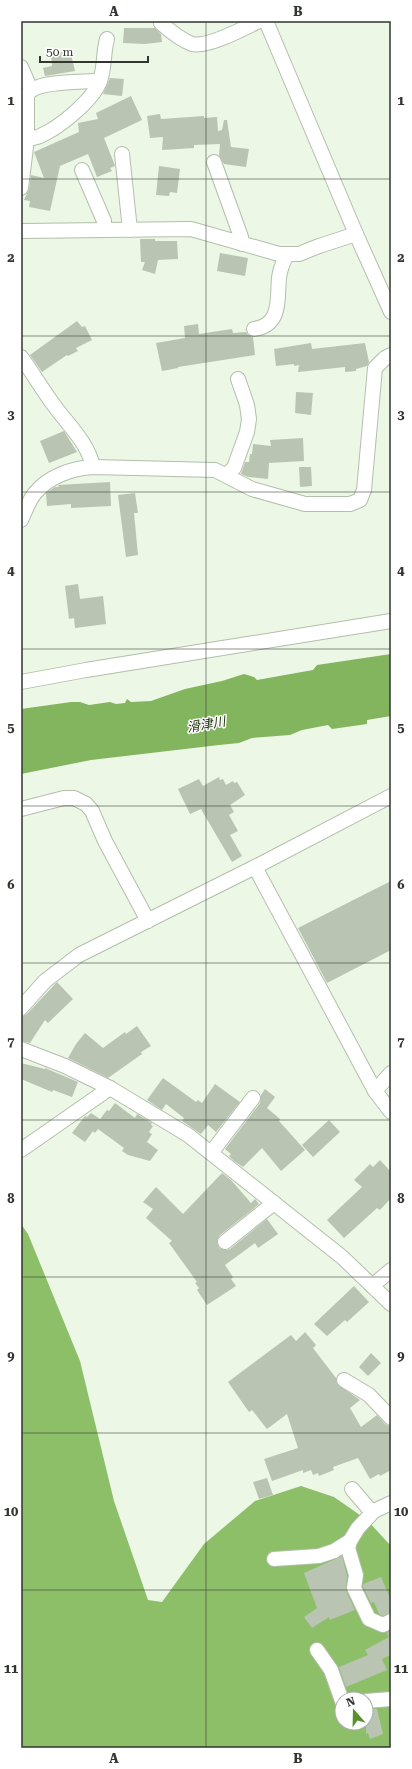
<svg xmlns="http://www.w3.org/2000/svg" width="412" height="1769" font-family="'Roboto Serif','Noto Sans JP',serif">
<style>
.forest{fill:#8dbf69;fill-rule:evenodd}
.water{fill:#83b45e}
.building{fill:#b9c4b2}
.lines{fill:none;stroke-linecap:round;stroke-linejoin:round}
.minor-casing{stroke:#b3beac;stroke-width:16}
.minor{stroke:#fff;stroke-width:14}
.grid{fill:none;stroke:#31362f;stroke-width:1;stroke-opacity:0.55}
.labels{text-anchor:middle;stroke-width:3;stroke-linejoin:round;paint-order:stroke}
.water-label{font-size:13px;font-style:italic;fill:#203410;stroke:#fff}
.neatline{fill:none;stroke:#31362f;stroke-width:1.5}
.grid-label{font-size:13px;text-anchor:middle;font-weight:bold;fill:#31362f}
</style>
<rect width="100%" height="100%" fill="#ecf7e5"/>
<!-- forest -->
<path class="forest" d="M 21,1224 L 28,1234 L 80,1361 L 114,1501 L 148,1600 L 162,1602 L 204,1544 L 255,1501 L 301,1486 L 334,1497 L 367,1520 L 391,1546 L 391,1748 L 21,1748 ZM 342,1699 L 366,1699 L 366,1723 L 342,1723 Z"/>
<!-- water -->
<path class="water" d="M 391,654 L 391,716 L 367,720 L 367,724 L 332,729 L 328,725 L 302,730 L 290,735 L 252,738 L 239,743 L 219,745 L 91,760 L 21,774 L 21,709 L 71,702 L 80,702 L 89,705 L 110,702 L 116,704 L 125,703 L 127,699 L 131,702 L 151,701 L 185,689 L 222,681 L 244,674 L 254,677 L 257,680 L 313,670 L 317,665 Z"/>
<!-- building -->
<g class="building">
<path d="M 124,28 L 155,28 L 161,34 L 162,42 L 145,44 L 123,43 Z"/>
<path d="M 70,50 L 75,71 L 45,76 L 43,68 L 52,66 L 51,55 Z"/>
<path d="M 110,78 L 124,79 L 122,96 L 103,94 Z"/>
<path d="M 131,96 L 142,120 L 104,138 L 114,163 L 115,166 L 110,168 L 112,171 L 97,177 L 88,154 L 60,166 L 50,211 L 29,207 L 30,201 L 24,200 L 29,189 L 31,175 L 44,178 L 34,152 L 79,132 L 78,123 L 98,119 L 96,113 Z"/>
<path d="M 160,114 L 161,119 L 204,116 L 204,118 L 217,117 L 218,131 L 222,130 L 224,120 L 227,120 L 231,147 L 249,149 L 246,167 L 224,164 L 219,155 L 220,144 L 194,145 L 194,148 L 162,150 L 163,137 L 150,138 L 147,116 Z"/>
<path d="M 159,166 L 180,169 L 177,193 L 170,192 L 169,196 L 156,195 Z"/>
<path d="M 140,239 L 155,239 L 155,241 L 177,241 L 178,259 L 158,260 L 155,274 L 142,270 L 145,262 L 141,262 Z"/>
<path d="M 220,253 L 248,258 L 245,276 L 217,271 Z"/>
<path d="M 77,321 L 82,327 L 85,326 L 92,340 L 76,348 L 78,351 L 68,356 L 67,355 L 42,372 L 30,355 Z"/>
<path d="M 198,324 L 199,334 L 232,329 L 233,333 L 246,332 L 248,335 L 253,337 L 255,355 L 178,367 L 178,368 L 162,371 L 156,343 L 185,338 L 184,326 Z"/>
<path d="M 311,343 L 312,349 L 365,343 L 369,362 L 367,366 L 356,369 L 356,371 L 345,372 L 345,367 L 298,372 L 299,365 L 294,366 L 294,364 L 276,366 L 274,349 Z"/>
<path d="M 296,392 L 313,393 L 311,415 L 295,413 Z"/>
<path d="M 64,431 L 77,452 L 49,463 L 40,441 Z"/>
<path d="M 303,438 L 304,461 L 269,463 L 268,479 L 248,477 L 241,474 L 245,462 L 249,462 L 250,454 L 252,454 L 253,444 L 271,446 L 270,440 Z"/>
<path d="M 299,467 L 311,467 L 312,486 L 300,487 Z"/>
<path d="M 110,482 L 111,506 L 71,508 L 71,504 L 47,506 L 46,493 L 55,487 L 59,487 L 58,485 Z"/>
<path d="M 135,493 L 138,513 L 134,513 L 138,555 L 126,557 L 118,495 Z"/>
<path d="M 78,584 L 80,599 L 103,596 L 106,624 L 75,628 L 74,618 L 69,619 L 65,586 Z"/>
<path d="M 219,777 L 220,780 L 223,779 L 226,785 L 233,781 L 234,783 L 237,782 L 245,795 L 230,805 L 234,812 L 229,815 L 238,831 L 230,835 L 242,856 L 232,862 L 201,809 L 190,814 L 178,789 L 199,779 L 203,786 Z"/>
<path d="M 391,881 L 391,950 L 327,983 L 298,928 Z"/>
<path d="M 57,982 L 73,999 L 48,1023 L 45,1020 L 30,1043 L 21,1041 L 21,1017 L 27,1014 Z"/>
<path d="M 137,1026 L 151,1046 L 141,1052 L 142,1054 L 108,1078 L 68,1058 L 76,1044 L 85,1033 L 103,1048 L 125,1032 L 126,1034 Z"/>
<path d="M 21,1063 L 45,1069 L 45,1068 L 78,1082 L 72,1097 L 53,1090 L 52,1092 L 21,1079 Z"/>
<path d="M 163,1078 L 196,1102 L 198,1100 L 202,1103 L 215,1084 L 240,1102 L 216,1132 L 208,1125 L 201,1134 L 182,1121 L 184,1118 L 166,1104 L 162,1110 L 147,1100 Z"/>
<path d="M 265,1089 L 275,1097 L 267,1108 L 280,1119 L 279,1121 L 305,1150 L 281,1171 L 262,1148 L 243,1167 L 234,1161 L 229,1156 L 231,1154 L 225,1149 L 260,1103 L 261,1095 Z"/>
<path d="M 115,1103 L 135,1118 L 137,1114 L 152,1123 L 151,1125 L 153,1126 L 149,1132 L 152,1134 L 147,1142 L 158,1150 L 150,1161 L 128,1155 L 122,1151 L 124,1148 L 98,1129 L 95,1133 L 93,1131 L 85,1142 L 72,1133 L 85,1116 L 87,1117 L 91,1113 L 100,1119 L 107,1110 L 109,1111 Z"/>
<path d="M 329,1120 L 340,1132 L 313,1157 L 302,1145 Z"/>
<path d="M 380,1160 L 391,1172 L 391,1198 L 380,1210 L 377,1208 L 344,1238 L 327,1220 L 362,1187 L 354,1180 L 370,1164 L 373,1167 Z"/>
<path d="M 222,1173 L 231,1180 L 251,1203 L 255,1199 L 259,1204 L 219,1236 L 217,1243 L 219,1248 L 226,1250 L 230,1249 L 267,1219 L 278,1234 L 258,1248 L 255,1243 L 225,1265 L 233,1277 L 231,1279 L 236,1286 L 207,1305 L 197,1290 L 199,1288 L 195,1283 L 197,1282 L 169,1243 L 172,1241 L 146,1218 L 153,1209 L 143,1202 L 156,1187 L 183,1214 Z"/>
<path d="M 354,1286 L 369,1302 L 347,1322 L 345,1320 L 327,1336 L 314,1324 Z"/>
<path d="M 305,1332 L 316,1345 L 313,1348 L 336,1378 L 337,1384 L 360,1400 L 350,1408 L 361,1427 L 377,1415 L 385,1424 L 391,1427 L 391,1470 L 380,1476 L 379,1474 L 370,1479 L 358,1458 L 333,1467 L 334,1470 L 319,1476 L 318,1473 L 313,1475 L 311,1470 L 303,1473 L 303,1470 L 272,1481 L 264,1459 L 298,1448 L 287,1414 L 267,1429 L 252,1410 L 249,1412 L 228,1382 L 291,1335 L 296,1341 Z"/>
<path d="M 371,1353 L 381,1363 L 368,1376 L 359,1367 Z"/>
<path d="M 267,1478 L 273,1495 L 259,1499 L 253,1482 Z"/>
<path d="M 342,1556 L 347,1576 L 346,1591 L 355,1610 L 330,1620 L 329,1617 L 312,1628 L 304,1617 L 317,1608 L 304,1573 Z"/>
<path d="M 381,1577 L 391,1600 L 391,1613 L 383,1616 L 379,1614 L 374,1602 L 371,1603 L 363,1587 L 363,1584 Z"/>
<path d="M 391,1630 L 391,1655 L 382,1659 L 387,1670 L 346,1687 L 339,1667 L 368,1655 L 365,1650 L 389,1637 L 387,1633 Z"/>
<path d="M 366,1709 L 377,1709 L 383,1734 L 370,1739 L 368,1733 L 366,1734 Z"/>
</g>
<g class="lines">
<defs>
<g id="minor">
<path d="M 266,21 L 356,234 L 391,312"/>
<path d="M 161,23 C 170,31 181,40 192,44 C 208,48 244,28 259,21"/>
<path d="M 21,67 L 31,90"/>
<path d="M 27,139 C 32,138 37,138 42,135 C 60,127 93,100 100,81 C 105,67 103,53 107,39"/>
<path d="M 122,154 L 130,230"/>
<path d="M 214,162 L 241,237 L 242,244"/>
<path d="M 82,170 L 104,221 L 104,230"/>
<path d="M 21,188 L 27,139 L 27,95 C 34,81 78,82 93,81 L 99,82"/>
<path d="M 21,231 L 191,229 L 279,254 L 299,254 L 319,246 L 356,234"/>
<path d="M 254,329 C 282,325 277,299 279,278 C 280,269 283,262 287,254"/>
<path d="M 21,357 C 33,373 43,391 56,408 C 70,427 88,443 93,467"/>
<path d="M 226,475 L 234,468 L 247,432 L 249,419 L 247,405 L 238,379"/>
<path d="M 21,520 C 25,512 29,500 35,493 C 49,476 73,468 93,467 L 215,470 L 252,489 L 305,504 L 350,504 L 360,500 L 364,490 L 375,368 L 385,358 L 391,355"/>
<path d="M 21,682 L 86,670 L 391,621"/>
<path d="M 21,809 L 64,798 L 74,798 L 86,804 L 92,811 L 105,841 L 148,921"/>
<path d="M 255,867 L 375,1091 L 391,1112"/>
<path d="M 21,1008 L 45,981 L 79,955 L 255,867 L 391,796"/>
<path d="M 21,1049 L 65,1066 L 110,1088 L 188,1135 L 342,1257 L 391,1304"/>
<path d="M 375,1091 L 391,1073"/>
<path d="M 21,1150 L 110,1088"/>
<path d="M 211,1153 L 253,1098"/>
<path d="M 225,1242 L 274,1203"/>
<path d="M 372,1286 L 391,1270"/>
<path d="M 344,1380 L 369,1395 L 391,1418"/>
<path d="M 352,1489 L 369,1509 L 374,1511"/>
<path d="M 391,1503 L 374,1511 L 358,1528 L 350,1541 L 348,1548 L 356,1575 L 354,1588 L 369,1619 L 383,1625 L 391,1621"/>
<path d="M 274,1559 L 319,1556 L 334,1551 L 350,1541"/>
<path d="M 317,1650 L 331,1670 L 342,1701"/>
<path d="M 366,1701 L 391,1699"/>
</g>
</defs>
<!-- minor casing -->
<use href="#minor" class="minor-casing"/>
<!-- minor -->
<use href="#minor" class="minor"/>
</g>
<!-- grid -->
<path class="grid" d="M 206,21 L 206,1748M 21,179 L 391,179M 21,336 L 391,336M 21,492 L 391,492M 21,649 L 391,649M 21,806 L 391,806M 21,963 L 391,963M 21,1120 L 391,1120M 21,1277 L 391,1277M 21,1433 L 391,1433M 21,1590 L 391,1590"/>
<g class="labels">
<!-- water labels -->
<g class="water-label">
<text transform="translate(206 724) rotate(-10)" y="5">滑津川</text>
</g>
</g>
<!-- border -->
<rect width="412" height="1769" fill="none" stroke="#ffffff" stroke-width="44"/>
<!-- north arrow -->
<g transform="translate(354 1711) rotate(340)"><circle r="19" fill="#ffffff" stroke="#adafac"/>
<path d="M0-3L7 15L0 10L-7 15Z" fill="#5b912c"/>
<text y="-6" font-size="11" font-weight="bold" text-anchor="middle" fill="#31362f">N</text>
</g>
<!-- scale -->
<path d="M40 56v6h108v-6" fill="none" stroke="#31362f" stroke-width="2"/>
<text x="46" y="56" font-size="12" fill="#31362f" stroke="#ffffff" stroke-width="3" paint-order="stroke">50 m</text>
<rect x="22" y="22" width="368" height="1725" class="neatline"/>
<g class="grid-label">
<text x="114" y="16">A</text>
<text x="298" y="16">B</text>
<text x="11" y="105">1</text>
<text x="401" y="105">1</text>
<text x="11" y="262">2</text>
<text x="401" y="262">2</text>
<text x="11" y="419">3</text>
<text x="401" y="419">3</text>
<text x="11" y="575">4</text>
<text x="401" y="575">4</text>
<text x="11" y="732">5</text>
<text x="401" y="732">5</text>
<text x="11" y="889">6</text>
<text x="401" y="889">6</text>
<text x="11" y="1046">7</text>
<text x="401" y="1046">7</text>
<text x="11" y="1203">8</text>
<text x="401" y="1203">8</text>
<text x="11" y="1360">9</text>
<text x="401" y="1360">9</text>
<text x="11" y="1516">10</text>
<text x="401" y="1516">10</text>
<text x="11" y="1673">11</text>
<text x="401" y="1673">11</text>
<text x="114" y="1763">A</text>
<text x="298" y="1763">B</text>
</g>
</svg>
